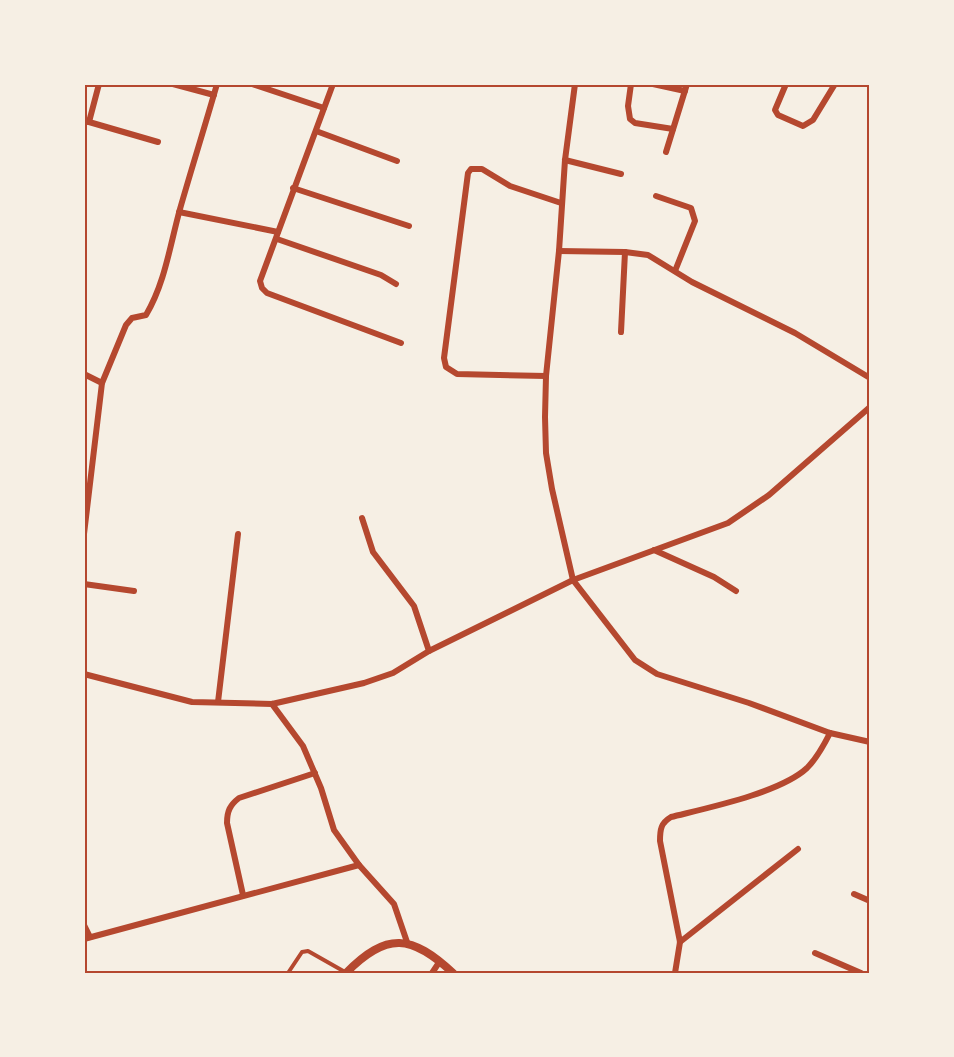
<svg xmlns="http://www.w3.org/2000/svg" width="954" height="1057" font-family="'Asap Condensed',sans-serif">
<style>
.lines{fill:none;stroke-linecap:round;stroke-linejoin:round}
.service{stroke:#b5482f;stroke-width:4}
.minor{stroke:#b5482f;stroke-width:6}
.tertiary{stroke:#b5482f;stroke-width:8}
.neatline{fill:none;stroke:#b5482f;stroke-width:2}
</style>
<rect width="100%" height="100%" fill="#f6efe4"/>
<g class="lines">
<!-- service -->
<path class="service" d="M 288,973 L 302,952 L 308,951 L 345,972"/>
<!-- minor -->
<g class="minor">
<path d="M 173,84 L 214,95"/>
<path d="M 252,84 L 324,108"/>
<path d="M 333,84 L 260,281 L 262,288 L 267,293 L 401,343"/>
<path d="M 575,84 L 565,160 L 559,251 L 546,376 L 545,417 L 546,453 L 552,489 L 573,580 L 635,660 L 657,674 L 749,703 L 830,733 L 870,742"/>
<path d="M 631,84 L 628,106 L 630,119 L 635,123 L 673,129"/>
<path d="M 653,84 L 685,91"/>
<path d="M 786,84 L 775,110 L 778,115 L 803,126 L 813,120 L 835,84"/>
<path d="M 84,121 L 89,122 L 99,84"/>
<path d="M 89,122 L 158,142"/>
<path d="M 316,131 L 397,161"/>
<path d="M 666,152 L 687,84"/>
<path d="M 565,160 L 621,174"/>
<path d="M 293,188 L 409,226"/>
<path d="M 656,196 L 691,208 L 695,221 L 675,271"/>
<path d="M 179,212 L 278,232"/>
<path d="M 277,239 L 381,275 L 396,284"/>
<path d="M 559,251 L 625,252 L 648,255 L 692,282 L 795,333 L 870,378"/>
<path d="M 621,332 L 625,252"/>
<path d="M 84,374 L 102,383"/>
<path d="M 546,376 L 457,374 L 446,367 L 444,358 L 468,173 L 471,169 L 482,169 L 510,186 L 561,203"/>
<path d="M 362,518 L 373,552 L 414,606 L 429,651"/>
<path d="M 84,534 L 102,383 L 126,325 L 132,318 L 146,315 C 165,283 170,245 180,209 C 192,167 205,126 217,84"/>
<path d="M 654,550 L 714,577 L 736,591"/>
<path d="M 84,584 L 134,591"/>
<path d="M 84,674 L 192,702 L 272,704 L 364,683 L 393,673 L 429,651 L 573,580 L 728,523 L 769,495 L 870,407"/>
<path d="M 218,702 L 238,534"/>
<path d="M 272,704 L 303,746 L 321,788 L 334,830 L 359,865 L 394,904 L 407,942"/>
<path d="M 854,894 L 870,901"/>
<path d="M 243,895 L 227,823 C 227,811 230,805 239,798 L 315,773"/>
<path d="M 84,925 L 90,937"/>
<path d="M 84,939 L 359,865"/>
<path d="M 680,942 L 798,849"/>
<path d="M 815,953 L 861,973"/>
<path d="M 432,973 L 440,961"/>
<path d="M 675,973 L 680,942 L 660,841 C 660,829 661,823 671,817 C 707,808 780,793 807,768 C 817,758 824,745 830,733"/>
</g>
<!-- tertiary -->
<path class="tertiary" d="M 346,973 C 387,931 412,935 453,973"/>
</g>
<!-- border -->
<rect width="954" height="1057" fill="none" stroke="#f6efe4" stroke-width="171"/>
<rect x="86" y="86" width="782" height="886" class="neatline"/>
</svg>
